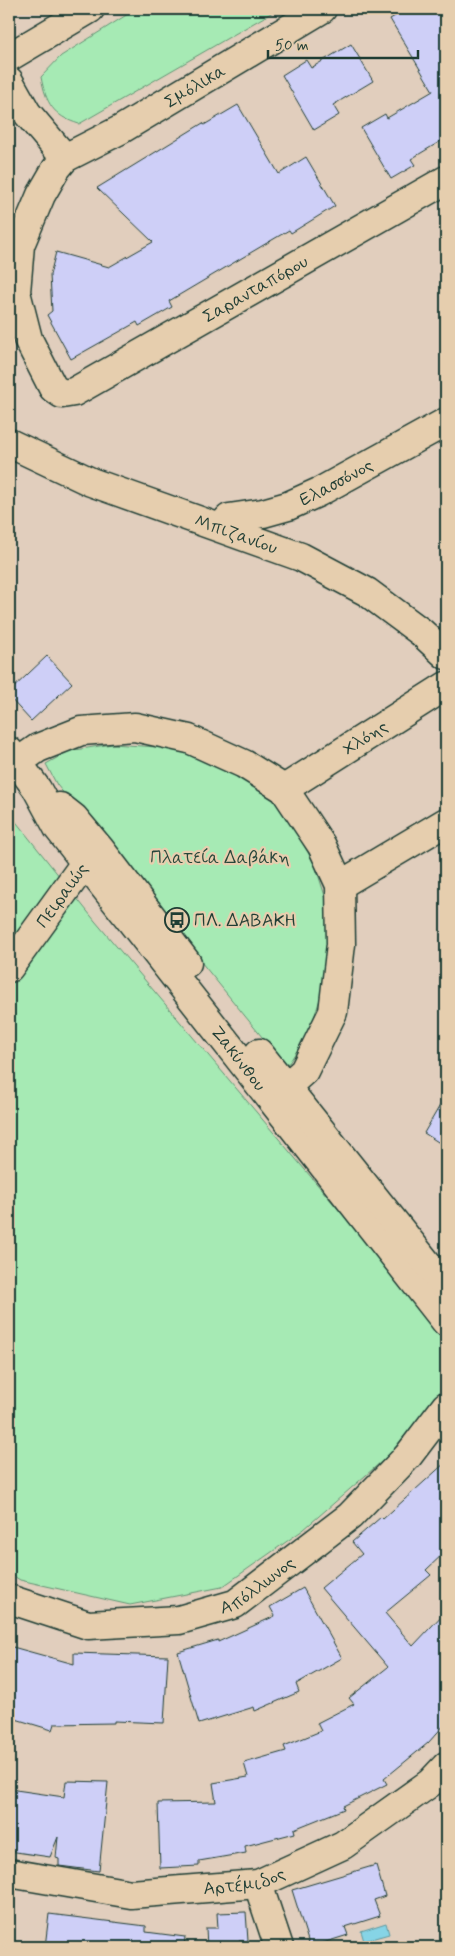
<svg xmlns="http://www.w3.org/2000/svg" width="455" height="1956" font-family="Mynerve,sans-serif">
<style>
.green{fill:#a6eab4;stroke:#629474}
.water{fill:#86d4e6;stroke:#5d989f}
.building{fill:#cecff7;stroke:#1f3d34}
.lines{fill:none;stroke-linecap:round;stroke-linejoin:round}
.minor-casing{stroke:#1f3d34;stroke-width:31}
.minor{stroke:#e6ceae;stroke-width:28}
.labels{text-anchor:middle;stroke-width:4.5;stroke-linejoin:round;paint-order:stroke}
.street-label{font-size:18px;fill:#1f3d34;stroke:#e6ceae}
.park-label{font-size:18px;fill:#26463a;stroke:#e6ceae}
.poi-label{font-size:18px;fill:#1f3d34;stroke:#e6ceae;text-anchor:start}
</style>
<rect width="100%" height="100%" fill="#e1cebd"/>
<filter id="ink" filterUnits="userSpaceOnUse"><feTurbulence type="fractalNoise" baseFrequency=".02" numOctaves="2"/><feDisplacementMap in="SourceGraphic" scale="10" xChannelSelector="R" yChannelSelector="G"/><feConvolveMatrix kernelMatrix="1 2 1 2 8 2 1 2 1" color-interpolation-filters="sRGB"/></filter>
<g filter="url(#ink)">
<!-- green -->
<g class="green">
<path d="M 136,9 L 278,9 L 79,124 C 53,116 46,103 41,77 L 61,56 Z"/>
<path d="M 112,744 L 172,748 L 226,768 L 280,803 L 315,865 L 327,902 L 331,954 L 322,993 L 310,1030 L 289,1063 L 284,1064 L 57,785 L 46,764 L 69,751 Z"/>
<path d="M 9,813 L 95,921 L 446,1337 L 446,1384 L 389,1455 L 303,1530 L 222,1587 L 130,1605 L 20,1580 L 9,1573 Z"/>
</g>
<!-- water -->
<path class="water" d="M 386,1923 L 389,1934 L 364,1941 L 361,1931 Z"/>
<!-- building -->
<g class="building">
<path d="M 407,9 L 446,9 L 446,138 L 411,159 L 415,165 L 391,179 L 361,128 L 385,114 L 387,118 L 433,91 L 390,19 Z"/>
<path d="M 351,44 L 373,81 L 333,105 L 339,115 L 314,130 L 282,75 L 306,60 L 311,68 Z"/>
<path d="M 238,105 L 279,174 L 306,157 L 335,206 L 291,233 L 289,230 L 169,301 L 172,307 L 139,326 L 137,322 L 71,359 L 47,315 L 52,311 L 50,275 L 56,252 L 109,267 L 153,242 L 97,188 L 203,123 L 204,125 Z"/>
<path d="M 47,656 L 72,683 L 31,721 L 9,697 L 9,692 Z"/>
<path d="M 446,1095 L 446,1147 L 424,1133 Z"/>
<path d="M 446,1462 L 446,1551 L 426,1570 L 431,1575 L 385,1613 L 413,1646 L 446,1611 L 446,1723 L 428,1743 L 384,1779 L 387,1784 L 343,1806 L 344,1809 L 294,1829 L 295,1833 L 245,1846 L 246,1853 L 199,1861 L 199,1866 L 160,1868 L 158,1803 L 216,1802 L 213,1783 L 248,1777 L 244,1763 L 286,1751 L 284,1746 L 321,1731 L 317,1723 L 354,1704 L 349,1698 L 388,1667 L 321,1588 L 362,1554 L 352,1542 L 381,1517 L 383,1519 Z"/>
<path d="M 303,1588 L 342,1658 L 296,1684 L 299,1692 L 255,1711 L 254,1707 L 199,1724 L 178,1652 L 218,1640 L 218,1642 L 275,1616 L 270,1607 Z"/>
<path d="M 9,1646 L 74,1664 L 74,1653 L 168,1656 L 164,1723 L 114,1721 L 114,1723 L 54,1724 L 52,1730 L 9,1717 Z"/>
<path d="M 66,1781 L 108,1782 L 99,1871 L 59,1866 L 59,1859 L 56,1858 L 58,1837 L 50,1857 L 9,1851 L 9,1789 L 64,1797 Z"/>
<path d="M 376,1865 L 385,1896 L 374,1900 L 380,1916 L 345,1927 L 348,1935 L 310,1947 L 292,1890 Z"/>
<path d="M 246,1912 L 248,1941 L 239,1941 L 240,1947 L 207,1947 L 206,1928 L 218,1928 L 217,1913 Z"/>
<path d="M 49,1914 L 146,1926 L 146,1932 L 185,1937 L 184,1947 L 45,1947 Z"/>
</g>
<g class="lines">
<defs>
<g id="minor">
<path id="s1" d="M 322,9 L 120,130 L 65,158 L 56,169 L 41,195 L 20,245 L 16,292 L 28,339 L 53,388 L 62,394 L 74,392 L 446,180"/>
<path d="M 9,57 L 90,9"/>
<path d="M 9,81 L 27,113 L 65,158"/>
<path id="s2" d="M 9,443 L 91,482 L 301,557 L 367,592 L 421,632 L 446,655"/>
<path id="s3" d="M 221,527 L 229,518 L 263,513 L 288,506 L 319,492 L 446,422"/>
<path id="s4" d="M 9,751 L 37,789 L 58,828 L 446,1322"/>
<path d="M 18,762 L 38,748 L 81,731 L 135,727 L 189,739 L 244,764 L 284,789 L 322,846 L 340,885 L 341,944 L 333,1012 L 304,1071 L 286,1087"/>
<path id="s5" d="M 284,789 L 446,686"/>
<path d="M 60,807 L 74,818 L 100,849 L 187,963"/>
<path d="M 340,885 L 446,822"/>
<path id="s6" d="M 9,968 L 85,863 L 97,852"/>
<path d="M 259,1053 L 446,1287"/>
<path id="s7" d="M 9,1599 L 88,1625 L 179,1620 L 235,1604 L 350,1516 L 408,1456 L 446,1406"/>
<path id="s8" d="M 9,1873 L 131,1894 L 258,1884 L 343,1845 L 430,1783 L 446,1766"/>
<path d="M 258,1884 L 279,1947"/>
</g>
</defs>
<!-- minor casing -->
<use href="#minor" class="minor-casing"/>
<!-- minor -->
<use href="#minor" class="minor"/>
</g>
</g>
<!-- icons -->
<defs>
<symbol id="bus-ring" viewBox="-11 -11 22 22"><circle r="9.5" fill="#e6ceae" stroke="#1f3d34" stroke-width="1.5"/><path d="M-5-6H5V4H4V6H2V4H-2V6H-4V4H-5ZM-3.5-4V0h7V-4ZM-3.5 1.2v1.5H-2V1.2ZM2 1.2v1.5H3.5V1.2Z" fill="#1f3d34"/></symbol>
</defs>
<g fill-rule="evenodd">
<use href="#bus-ring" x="163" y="906" width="28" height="28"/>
</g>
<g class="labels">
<!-- street labels -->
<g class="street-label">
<text transform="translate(195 86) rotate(-31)" y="6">Σμόλικα</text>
<text dy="6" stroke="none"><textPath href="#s1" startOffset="778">Σαρανταπόρου</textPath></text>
<text dy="6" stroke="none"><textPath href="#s3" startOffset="126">Ελασσόνος</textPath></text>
<text dy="6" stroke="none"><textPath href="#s2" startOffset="245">Μπιζανίου</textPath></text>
<text dy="6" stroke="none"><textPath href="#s5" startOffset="96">Χλόης</textPath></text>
<text dy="6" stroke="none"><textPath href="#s6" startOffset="90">Πειραιώς</textPath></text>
<text dy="6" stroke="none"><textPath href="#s4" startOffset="384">Ζακύνθου</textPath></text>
<text dy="6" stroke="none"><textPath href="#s7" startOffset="261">Απόλλωνος</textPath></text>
<text dy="6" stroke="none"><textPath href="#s8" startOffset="238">Αρτέμιδος</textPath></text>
</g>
<!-- park labels -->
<g class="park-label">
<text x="220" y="863">Πλατεία Δαβάκη</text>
</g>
<!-- poi labels -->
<g class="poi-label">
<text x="194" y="926">ΠΛ. ΔΑΒΑΚΗ</text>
</g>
</g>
<!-- margin -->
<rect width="455" height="1956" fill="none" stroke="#e6ceae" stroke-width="30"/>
<rect x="15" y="15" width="425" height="1926" fill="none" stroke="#1f3d34" stroke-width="2" filter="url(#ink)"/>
<!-- scale -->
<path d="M268 50v8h150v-8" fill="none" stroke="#1f3d34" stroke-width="2.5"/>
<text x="275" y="50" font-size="15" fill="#1f3d34" stroke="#e6ceae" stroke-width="4" paint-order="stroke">50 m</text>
</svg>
